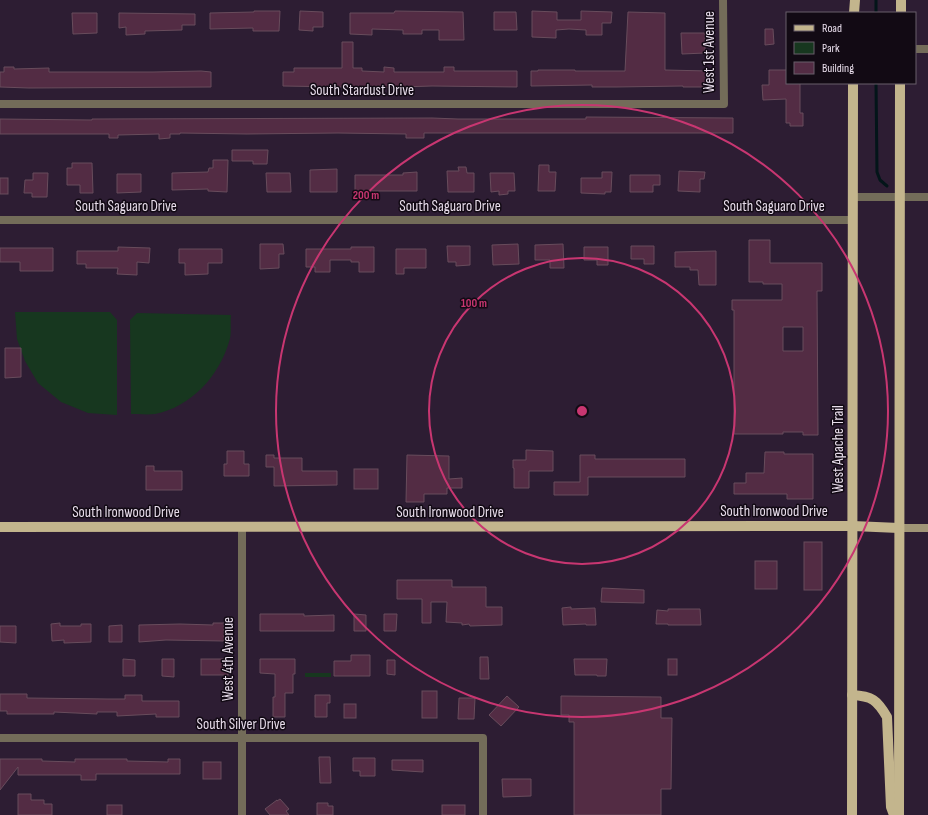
<svg xmlns="http://www.w3.org/2000/svg" width="928" height="815" font-family="'Sofia Sans Condensed',sans-serif">
<style>
.green{fill:#17371f}
.lines{fill:none;stroke-linecap:round;stroke-linejoin:round}
.stream{stroke:#031519;stroke-width:3}
.building{fill:#532c44;stroke:#684c5c;fill-rule:evenodd}
.minor{stroke:#736c59;stroke-width:8}
.secondary{stroke:#a09576;stroke-width:8}
.primary{stroke:#c3b58d;stroke-width:10}
.ring{fill:none;stroke:#c83671;stroke-width:2}
.labels{text-anchor:middle;stroke-width:3;stroke-linejoin:round;paint-order:stroke}
.street-label{font-size:15px;fill:#e8ddeb;stroke:#120a14}
.centre{fill:#c83671;stroke:#120a14;stroke-width:2}
.ring-label{font-size:12px;text-anchor:middle;font-weight:bold;fill:#c83671;stroke:#120a14;stroke-width:3;stroke-linejoin:round;paint-order:stroke}
</style>
<rect width="100%" height="100%" fill="#2d1d33"/>
<!-- green -->
<g class="green">
<path d="M 15,312 L 110,312 L 117,320 L 117,415 L 88,413 L 61,402 L 38,383 L 25,361 L 17,339 Z"/>
<path d="M 137,313 L 231,315 C 230,323 232,334 229,342 C 219,376 191,407 155,414 C 147,415 138,414 131,414 L 130,320 Z"/>
<rect x="305" y="673" width="26" height="4"/>
</g>
<g class="lines">
<!-- stream -->
<g class="stream">
<path d="M 876,13 L 876,0"/>
<path d="M 876,83 L 877,172 L 880,180 L 887,186"/>
</g>
</g>
<!-- building -->
<g class="building">
<path d="M 254,11 L 280,11 L 279,31 L 253,31 L 253,28 L 210,29 L 210,13 L 254,12 Z"/>
<path d="M 300,11 L 323,12 L 323,27 L 313,27 L 313,31 L 299,30 Z"/>
<path d="M 395,11 L 463,12 L 464,40 L 439,40 L 439,30 L 422,30 L 422,34 L 403,34 L 403,30 L 372,29 L 372,35 L 350,34 L 350,13 L 394,13 Z"/>
<path d="M 532,11 L 557,12 L 557,20 L 581,20 L 581,11 L 612,12 L 611,23 L 602,23 L 602,35 L 586,35 L 586,30 L 569,29 L 556,30 L 556,38 L 532,37 Z"/>
<path d="M 494,12 L 516,12 L 517,30 L 494,30 Z"/>
<path d="M 628,12 L 665,13 L 665,70 L 709,71 L 709,87 L 683,87 L 683,86 L 616,87 L 592,87 L 592,85 L 531,86 L 531,71 L 538,71 L 538,70 L 575,70 L 575,71 L 625,71 Z"/>
<path d="M 72,13 L 97,13 L 97,33 L 73,34 Z"/>
<path d="M 119,13 L 195,14 L 195,25 L 182,25 L 182,30 L 145,31 L 145,34 L 126,35 L 126,27 L 119,28 Z"/>
<path d="M 765,29 L 773,29 L 774,44 L 765,45 Z"/>
<path d="M 681,33 L 705,33 L 705,53 L 682,54 Z"/>
<path d="M 342,42 L 353,42 L 353,68 L 362,68 L 362,71 L 384,72 L 384,67 L 394,68 L 394,72 L 444,72 L 444,67 L 454,67 L 454,71 L 517,71 L 517,87 L 432,86 L 401,87 L 401,88 L 283,86 L 283,72 L 294,72 L 294,68 L 342,68 Z"/>
<path d="M 4,67 L 14,67 L 14,69 L 49,68 L 49,72 L 153,72 L 201,71 L 211,72 L 211,87 L 29,88 L 0,87 L 0,72 L 4,72 Z"/>
<path d="M 769,70 L 787,70 L 787,83 L 800,83 L 800,113 L 803,113 L 803,126 L 790,126 L 790,123 L 786,123 L 786,99 L 763,100 L 762,85 L 769,85 Z"/>
<path d="M 586,117 L 733,118 L 733,133 L 424,133 L 424,138 L 406,138 L 406,134 L 338,133 L 247,134 L 180,133 L 180,134 L 170,134 L 170,138 L 159,139 L 159,134 L 118,135 L 118,138 L 109,138 L 109,134 L 0,134 L 0,119 L 92,120 L 92,119 L 432,118 L 458,119 L 586,119 Z"/>
<path d="M 232,150 L 268,150 L 267,164 L 253,164 L 253,161 L 232,161 Z"/>
<path d="M 213,160 L 228,160 L 227,192 L 208,191 L 208,189 L 172,190 L 172,173 L 208,172 L 209,168 L 213,168 Z"/>
<path d="M 72,163 L 92,163 L 93,193 L 80,193 L 80,185 L 67,185 L 67,168 L 72,168 Z"/>
<path d="M 539,165 L 549,165 L 549,172 L 556,172 L 555,191 L 538,191 Z"/>
<path d="M 458,167 L 466,167 L 467,173 L 474,173 L 474,192 L 448,192 L 447,171 L 459,171 Z"/>
<path d="M 337,169 L 337,192 L 310,192 L 310,170 Z"/>
<path d="M 679,171 L 705,172 L 704,179 L 700,179 L 700,192 L 678,191 Z"/>
<path d="M 417,172 L 417,191 L 355,191 L 355,175 L 403,175 L 403,173 Z"/>
<path d="M 602,172 L 612,172 L 611,192 L 605,192 L 605,194 L 581,193 L 581,178 L 602,178 Z"/>
<path d="M 33,173 L 48,173 L 47,197 L 32,197 L 32,193 L 24,193 L 25,180 L 33,180 Z"/>
<path d="M 266,173 L 290,173 L 291,192 L 267,192 Z"/>
<path d="M 490,173 L 514,173 L 515,191 L 508,191 L 508,194 L 499,195 L 499,191 L 491,192 Z"/>
<path d="M 117,174 L 141,174 L 141,192 L 117,193 Z"/>
<path d="M 630,175 L 660,175 L 660,185 L 653,185 L 653,192 L 630,192 Z"/>
<rect x="0" y="178" width="8" height="16"/>
<path d="M 749,240 L 770,240 L 770,263 L 822,263 L 822,291 L 817,291 L 818,435 L 803,435 L 803,432 L 783,432 L 783,434 L 734,434 L 734,310 L 732,310 L 732,300 L 782,300 L 782,284 L 763,284 L 763,282 L 749,282 ZM 783,327 L 803,327 L 803,351 L 783,351 Z"/>
<path d="M 260,244 L 283,244 L 284,254 L 279,254 L 279,268 L 260,269 Z"/>
<path d="M 518,244 L 519,264 L 493,265 L 492,245 Z"/>
<path d="M 563,244 L 564,268 L 550,268 L 550,260 L 535,260 L 535,245 Z"/>
<path d="M 447,246 L 470,246 L 470,265 L 456,266 L 456,262 L 448,262 Z"/>
<path d="M 631,246 L 654,246 L 654,264 L 644,264 L 644,259 L 631,259 Z"/>
<path d="M 118,247 L 150,248 L 149,263 L 137,262 L 137,275 L 117,274 L 118,268 L 86,268 L 86,264 L 77,264 L 77,251 L 118,251 Z"/>
<path d="M 351,247 L 374,247 L 374,272 L 359,272 L 359,262 L 351,262 L 351,260 L 330,260 L 330,272 L 315,272 L 315,267 L 306,267 L 306,249 L 351,249 Z"/>
<path d="M 584,247 L 608,247 L 608,265 L 597,265 L 597,260 L 584,260 Z"/>
<path d="M 0,248 L 53,248 L 53,271 L 20,271 L 20,262 L 0,262 Z"/>
<path d="M 179,249 L 222,249 L 222,263 L 208,263 L 208,274 L 185,275 L 185,263 L 179,263 Z"/>
<path d="M 396,249 L 426,249 L 426,268 L 404,268 L 404,274 L 396,274 Z"/>
<path d="M 716,251 L 716,285 L 699,285 L 698,270 L 690,270 L 690,267 L 675,267 L 675,252 Z"/>
<path d="M 5,348 L 21,348 L 21,377 L 5,378 Z"/>
<path d="M 526,450 L 553,451 L 553,471 L 529,471 L 529,488 L 514,488 L 514,468 L 513,468 L 513,460 L 526,460 Z"/>
<path d="M 227,451 L 244,451 L 244,464 L 249,464 L 249,476 L 224,476 L 224,464 L 227,464 Z"/>
<path d="M 765,452 L 784,452 L 784,454 L 813,454 L 813,499 L 787,499 L 787,494 L 734,494 L 734,483 L 746,483 L 746,473 L 764,473 Z"/>
<path d="M 266,455 L 274,455 L 274,458 L 302,458 L 302,471 L 337,471 L 337,485 L 274,486 L 274,467 L 266,467 Z"/>
<path d="M 407,455 L 449,456 L 449,479 L 462,478 L 462,488 L 447,488 L 447,494 L 424,494 L 424,502 L 406,502 Z"/>
<path d="M 580,455 L 595,455 L 595,459 L 685,459 L 685,477 L 588,477 L 588,495 L 554,495 L 554,482 L 580,482 Z"/>
<path d="M 146,466 L 154,466 L 154,471 L 182,471 L 182,490 L 146,490 Z"/>
<rect x="354" y="469" width="24" height="20"/>
<rect x="804" y="542" width="18" height="48"/>
<rect x="755" y="561" width="22" height="28"/>
<path d="M 397,580 L 452,580 L 452,587 L 486,587 L 486,607 L 502,607 L 502,625 L 470,626 L 469,624 L 462,625 L 462,623 L 446,622 L 447,602 L 431,602 L 431,623 L 422,623 L 422,599 L 397,599 Z"/>
<path d="M 602,588 L 644,590 L 644,603 L 601,602 Z"/>
<path d="M 571,607 L 571,609 L 595,608 L 596,625 L 586,625 L 586,624 L 563,625 L 562,608 Z"/>
<path d="M 668,609 L 700,609 L 701,625 L 668,625 L 668,624 L 656,624 L 657,610 L 668,611 Z"/>
<path d="M 260,614 L 304,614 L 304,616 L 334,615 L 334,631 L 260,631 Z"/>
<path d="M 354,614 L 366,615 L 366,631 L 354,631 Z"/>
<path d="M 384,614 L 397,614 L 396,631 L 384,631 Z"/>
<path d="M 60,623 L 60,626 L 81,626 L 81,624 L 91,624 L 91,642 L 64,643 L 64,640 L 52,641 L 51,624 Z"/>
<path d="M 213,623 L 224,623 L 224,641 L 166,640 L 139,642 L 139,625 L 180,624 L 213,625 Z"/>
<path d="M 122,625 L 122,642 L 109,642 L 109,626 Z"/>
<path d="M 0,626 L 16,626 L 16,643 L 0,642 Z"/>
<path d="M 351,655 L 370,655 L 370,676 L 334,676 L 334,661 L 351,661 Z"/>
<path d="M 480,657 L 488,657 L 489,679 L 480,679 Z"/>
<path d="M 123,659 L 135,660 L 135,676 L 123,676 Z"/>
<path d="M 162,659 L 174,659 L 174,677 L 162,676 Z"/>
<rect x="201" y="659" width="27" height="16"/>
<path d="M 260,659 L 295,659 L 295,674 L 293,674 L 293,693 L 285,693 L 285,717 L 273,717 L 273,697 L 275,697 L 275,674 L 260,673 Z"/>
<path d="M 574,659 L 607,659 L 606,676 L 597,676 L 597,675 L 575,675 Z"/>
<rect x="668" y="659" width="9" height="16"/>
<path d="M 387,660 L 395,660 L 395,675 L 387,674 Z"/>
<rect x="422" y="691" width="15" height="27"/>
<path d="M 0,694 L 27,694 L 27,698 L 108,699 L 125,699 L 125,695 L 142,695 L 142,701 L 179,701 L 179,717 L 156,717 L 156,714 L 117,716 L 117,712 L 97,712 L 97,714 L 54,712 L 54,714 L 7,714 L 7,711 L 0,711 Z"/>
<path d="M 315,695 L 330,695 L 330,703 L 327,703 L 327,717 L 315,717 Z"/>
<path d="M 507,696 L 519,707 L 501,726 L 489,715 Z"/>
<path d="M 561,696 L 661,697 L 661,718 L 672,718 L 671,789 L 661,789 L 661,815 L 574,815 L 574,722 L 569,722 L 569,715 L 561,715 Z"/>
<path d="M 459,698 L 475,698 L 474,719 L 458,719 Z"/>
<rect x="344" y="704" width="12" height="14"/>
<path d="M 319,757 L 330,757 L 331,783 L 320,783 Z"/>
<path d="M 353,758 L 375,758 L 375,776 L 360,776 L 360,771 L 353,771 Z"/>
<path d="M 0,759 L 42,759 L 42,761 L 75,762 L 75,759 L 127,759 L 127,761 L 168,762 L 168,759 L 180,759 L 180,774 L 96,774 L 96,780 L 81,780 L 81,775 L 18,775 L 18,767 L 0,790 Z"/>
<path d="M 392,760 L 423,760 L 423,772 L 392,770 Z"/>
<rect x="203" y="762" width="18" height="17"/>
<path d="M 502,779 L 531,779 L 531,796 L 503,797 Z"/>
<path d="M 18,794 L 31,794 L 31,800 L 44,800 L 44,804 L 52,804 L 52,815 L 18,815 Z"/>
<path d="M 280,799 L 289,809 L 286,811 L 289,815 L 270,815 L 265,809 L 277,800 L 277,801 Z"/>
<path d="M 317,803 L 328,803 L 328,806 L 333,806 L 333,815 L 317,815 Z"/>
<rect x="107" y="805" width="15" height="10"/>
<rect x="442" y="805" width="23" height="10"/>
</g>
<g class="lines">
<!-- minor -->
<g class="minor">
<path d="M 915,49 L 928,49"/>
<path d="M 0,104 L 724,104 L 723,0"/>
<path d="M 853,197 L 928,197"/>
<path d="M 0,220 L 853,220"/>
<path d="M 242,527 L 242,815"/>
<path d="M 0,738 L 483,738 L 483,815"/>
</g>
<!-- secondary -->
<path class="secondary" d="M 899,528 L 928,528"/>
<!-- primary -->
<g class="primary">
<path d="M 901,0 L 901,13"/>
<path d="M 854,13 L 855,0"/>
<path d="M 0,527 L 853,526 L 899,528"/>
<path d="M 852,695 C 872,696 877,700 887,717 L 891,807 L 894,815"/>
<path d="M 852,815 L 853,83"/>
<path d="M 899,815 L 900,83"/>
</g>
</g>
<!-- distance rings -->
<g class="ring">
<circle cx="582" cy="411" r="153"/>
<circle cx="582" cy="411" r="306"/>
</g>
<g class="labels">
<!-- street labels -->
<g class="street-label">
<text transform="translate(709 52) rotate(-90)" y="5">West 1st Avenue</text>
<text x="362" y="95">South Stardust Drive</text>
<text x="126" y="211">South Saguaro Drive</text>
<text x="450" y="211">South Saguaro Drive</text>
<text x="774" y="211">South Saguaro Drive</text>
<text transform="translate(838 449) rotate(-90)" y="5">West Apache Trail</text>
<text x="774" y="516">South Ironwood Drive</text>
<text x="126" y="517">South Ironwood Drive</text>
<text x="450" y="517">South Ironwood Drive</text>
<text transform="translate(228 659) rotate(-90)" y="5">West 4th Avenue</text>
<text x="241" y="729">South Silver Drive</text>
</g>
</g>
<circle cx="582" cy="411" r="6" class="centre"/>
<g class="ring-label">
<text x="366" y="199">200 m</text>
<text x="474" y="307">100 m</text>
</g>
<!-- legend -->
<rect x="786" y="12" width="130" height="72" fill="#120a14" stroke="#685e6a"/>
<rect x="794" y="25" width="20" height="6" fill="#c3b58d" stroke="#685e6a"/>
<text x="822" y="32" font-size="12" fill="#e8ddeb">Road</text>
<rect x="794" y="42" width="20" height="12" fill="#17371f" stroke="#685e6a"/>
<text x="822" y="52" font-size="12" fill="#e8ddeb">Park</text>
<rect x="794" y="62" width="20" height="12" fill="#532c44" stroke="#685e6a"/>
<text x="822" y="72" font-size="12" fill="#e8ddeb">Building</text>
</svg>
